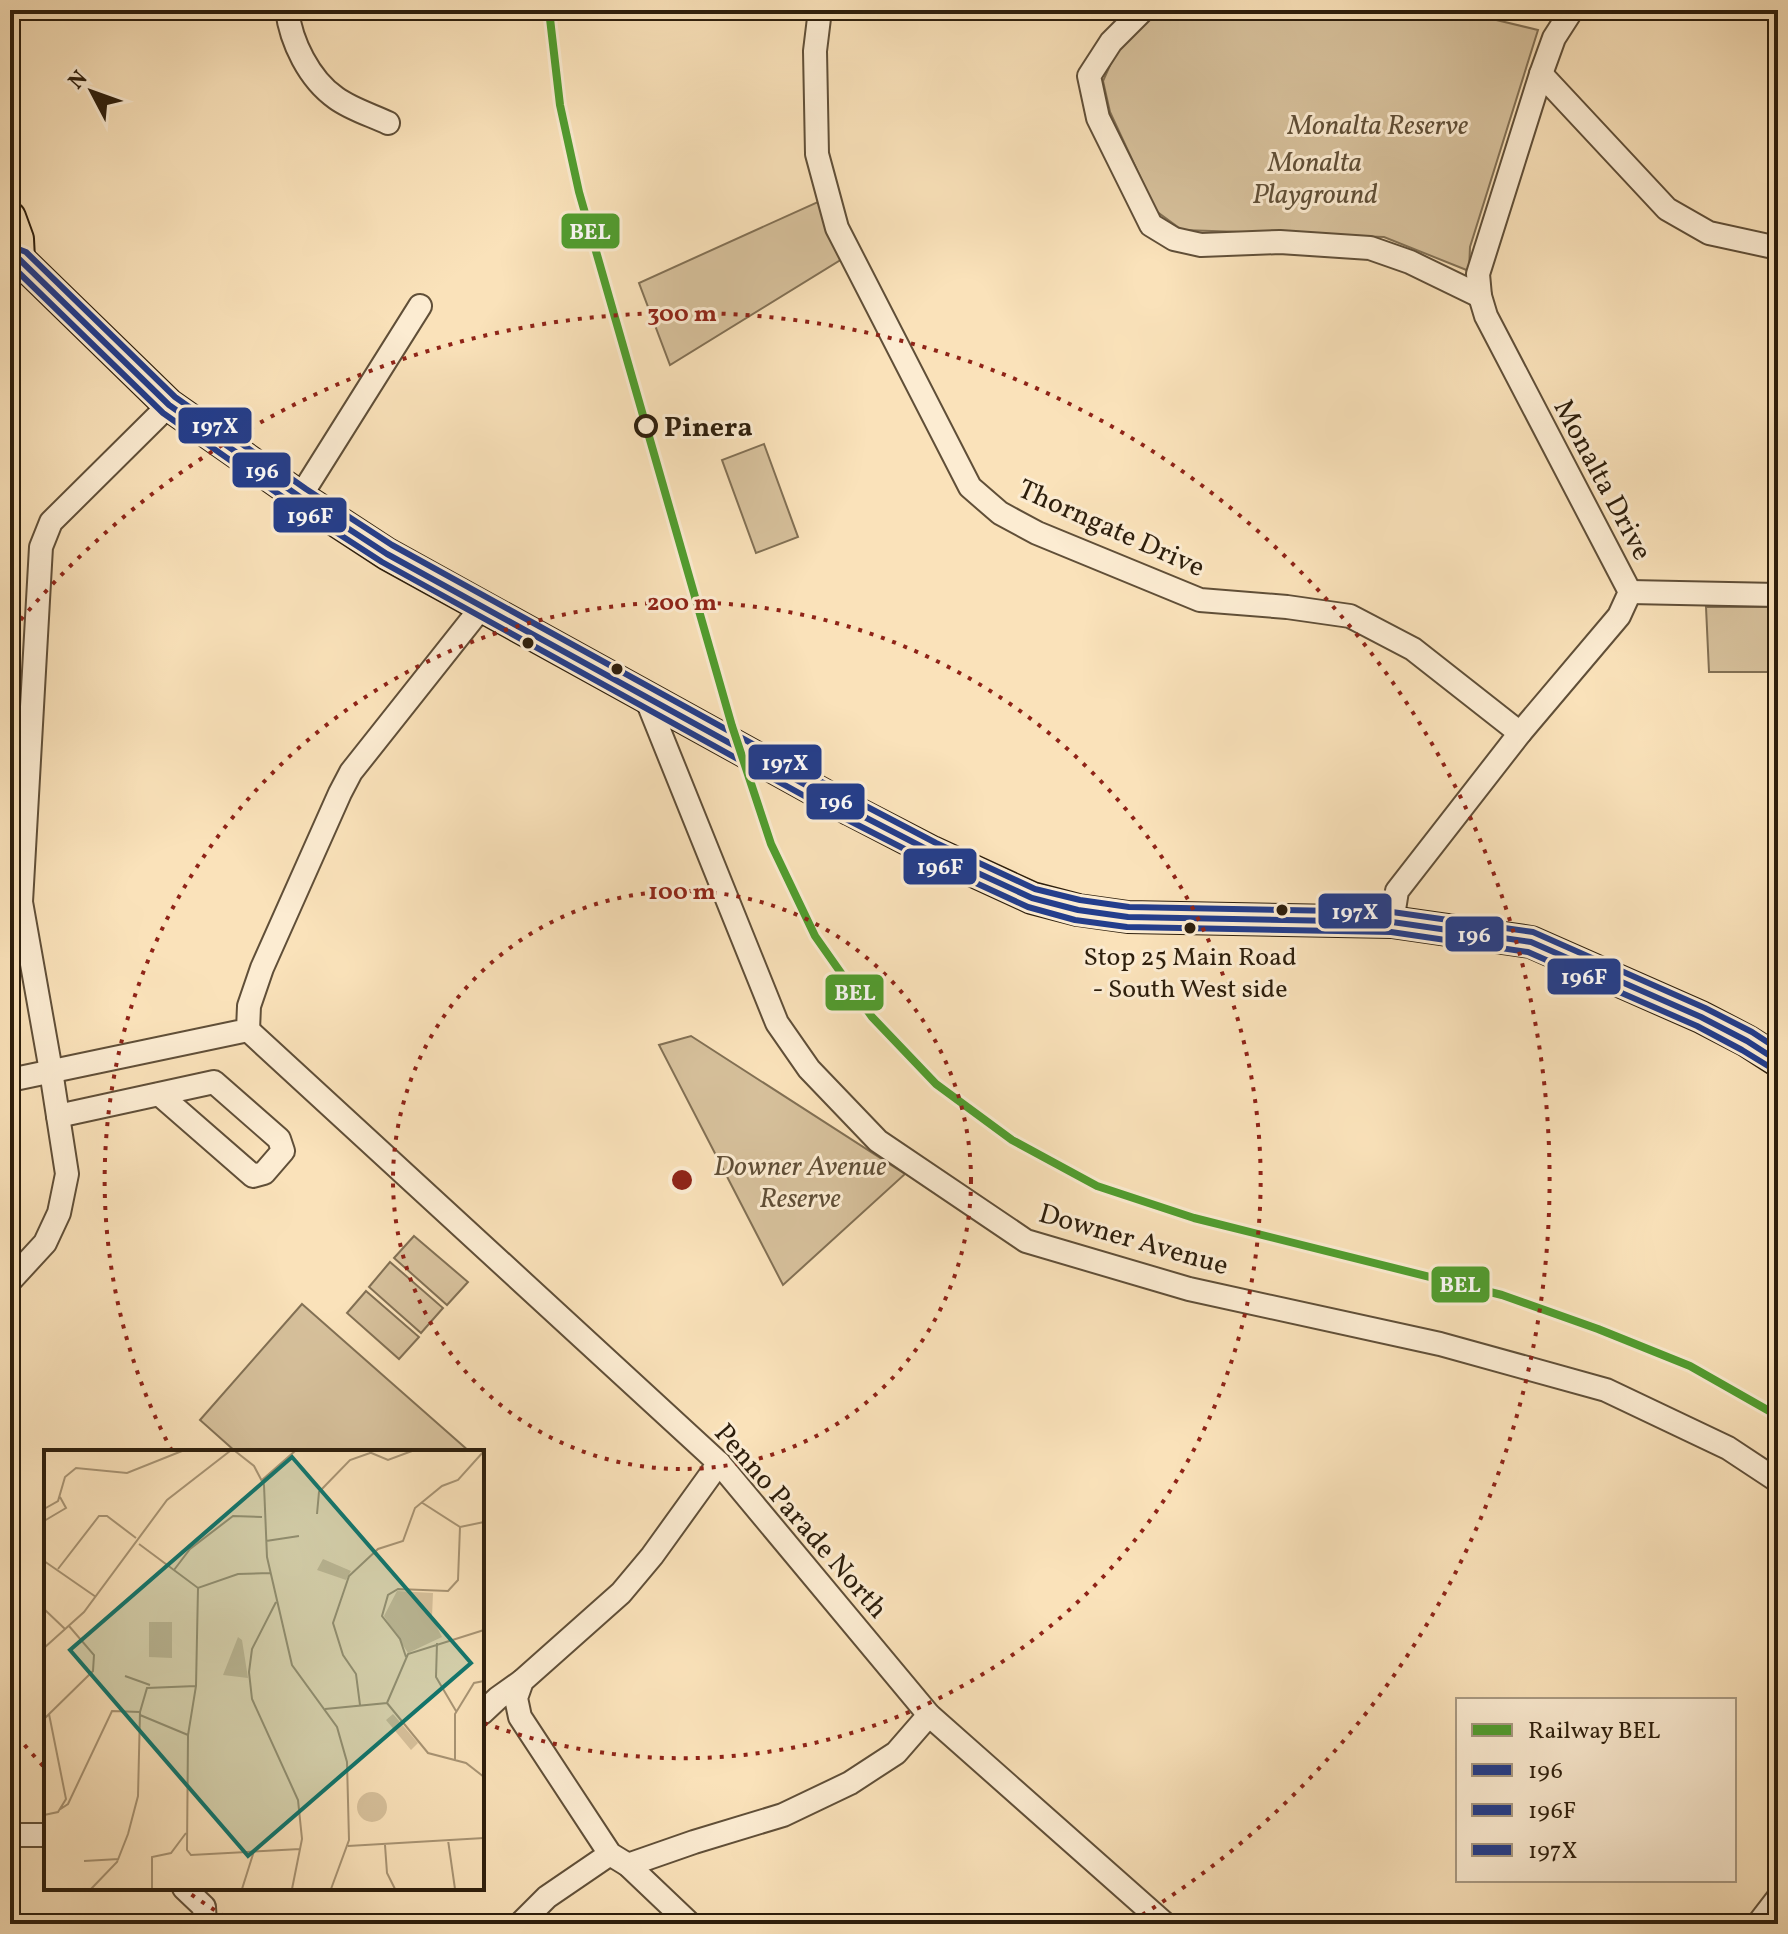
<svg xmlns="http://www.w3.org/2000/svg" width="1788" height="1934" font-family="Vollkorn,serif">
<style>
.green{fill:#d7c19c;stroke:#827054;stroke-width:2}
.lines{fill:none;stroke-linecap:round;stroke-linejoin:round}
.minor-casing{stroke:#604f38;stroke-width:26}
.major-casing{stroke:#2d1e0c;stroke-width:34}
.minor{stroke:#fcecd2;stroke-width:22}
.major{stroke:#fae2ba;stroke-width:30}
.bus-1-casing{stroke:#fcecd2;stroke-width:12}
.bus-2-casing{stroke:#fcecd2;stroke-width:12}
.bus-3-casing{stroke:#fcecd2;stroke-width:12}
.bus-1{stroke:#243e8c;stroke-width:6}
.bus-2{stroke:#243e8c;stroke-width:6}
.bus-3{stroke:#243e8c;stroke-width:6}
.rail-1-casing{stroke:#fcecd2;stroke-width:14}
.rail-1{stroke:#509e2f;stroke-width:8}
.ring{fill:none;stroke:#8f2418;stroke-width:4;stroke-dasharray:4 8}
.stop-dot{fill:#fcecd2;stroke:#2d1e0c;stroke-width:4}
.bus-dot{fill:#2d1e0c;stroke:#fcecd2;stroke-width:3}
.labels{text-anchor:middle;stroke-width:6;stroke-linejoin:round;paint-order:stroke}
.bus-label{font-size:26px;fill:#2d1e0c;stroke:#fcecd2}
.park-label{font-size:28px;font-style:italic;fill:#604f37;stroke:#fcecd2}
.stop-label{font-size:28px;font-weight:bold;fill:#2d1e0c;stroke:#fcecd2;text-anchor:start}
.street-label{font-size:28px;fill:#2d1e0c;stroke:#fcecd2}
.inset-road{fill:none;stroke:#a89474;stroke-width:2}
.view{fill:#0f766e;fill-opacity:0.15;stroke:#0f766e;stroke-width:4}
.inset-edge{fill:none;stroke:#2d1e0c;stroke-width:4}
.centre{fill:#8f2418;stroke:#fcecd2;stroke-width:4}
.ring-label{font-size:24px;text-anchor:middle;font-weight:bold;fill:#8f2418;stroke:#fcecd2;stroke-width:6;stroke-linejoin:round;paint-order:stroke}
.line-badge{stroke:#fcecd2;stroke-width:3}
.badge-label{font-size:22px;text-anchor:middle;font-weight:bold;fill:#fff}
</style>
<rect width="100%" height="100%" fill="#fae2ba"/>
<filter id="stains"><feTurbulence type="fractalNoise" baseFrequency=".0025" numOctaves="4"/><feColorMatrix values="0 0 0 0 .2 0 0 0 0 .09 0 0 0 0 .02 0 0 0 .5 -.17"/></filter>
<radialGradient id="worn" r=".72"><stop offset=".6" stop-color="#630" stop-opacity="0"/><stop offset="1" stop-color="#630" stop-opacity=".3"/></radialGradient>
<!-- green -->
<g class="green">
<path d="M 1159,10 L 1455,10 L 1538,30 L 1470,247 L 1469,271 L 1384,237 L 1182,230 L 1156,211 L 1110,112 L 1103,81 L 1115,54 Z"/>
<path d="M 820,201 L 842,259 L 670,365 L 639,283 Z"/>
<path d="M 764,444 L 798,537 L 756,553 L 722,460 Z"/>
<path d="M 1706,607 L 1778,607 L 1778,672 L 1709,672 Z"/>
<path d="M 691,1036 L 905,1174 L 783,1285 L 659,1045 Z"/>
<path d="M 414,1236 L 468,1282 L 447,1305 L 394,1258 Z"/>
<path d="M 390,1262 L 443,1308 L 421,1333 L 369,1287 Z"/>
<path d="M 366,1291 L 419,1337 L 399,1359 L 347,1313 Z"/>
<path d="M 302,1304 L 470,1452 L 236,1452 L 200,1420 Z"/>
</g>
<g class="lines">
<defs>
<g id="minor">
<path d="M 287,10 C 291,42 309,79 336,98 C 351,109 371,115 388,123"/>
<path d="M 820,10 L 815,51 L 817,154 L 837,228 L 970,487 L 1000,513 L 1037,533 L 1200,600 L 1287,607 L 1350,616 L 1413,649 L 1520,733"/>
<path d="M 1143,10 L 1111,42 L 1089,76 L 1098,118 L 1151,225 L 1174,239 L 1201,245 L 1280,242 L 1370,248 L 1410,262 L 1480,296"/>
<path d="M 1541,74 L 1667,209 L 1709,233 L 1778,248"/>
<path d="M 300,497 L 420,306"/>
<path d="M 1630,592 L 1778,595"/>
<path d="M 646,698 L 777,1023 L 809,1069 L 878,1141 L 1026,1241 L 1189,1289 L 1440,1344 L 1606,1390 L 1728,1448 L 1778,1481"/>
<path d="M 1392,922 L 1397,891 L 1520,733 L 1619,616 L 1630,592 L 1486,316 L 1480,296 L 1478,274 L 1541,74 L 1554,38 L 1572,10"/>
<path d="M 248,1030 L 719,1463 L 929,1715 L 1165,1924"/>
<path d="M 10,1080 L 248,1030 L 249,1006 L 262,968 L 340,793 L 351,772 L 481,608"/>
<path d="M 58,1116 L 214,1082 L 279,1139 L 283,1151 L 264,1173 L 253,1176 L 159,1094"/>
<path d="M 10,1281 L 45,1243 L 59,1213 L 67,1174 L 51,1071 L 21,902 L 41,547 L 51,522 L 169,405"/>
<path d="M 482,1713 L 498,1698 L 522,1681"/>
<path d="M 10,1835 L 46,1835"/>
<path d="M 628,1865 L 694,1842 L 783,1815 L 850,1783 L 896,1753 L 929,1715"/>
<path d="M 184,1888 L 204,1907 L 205,1924"/>
<path d="M 520,1924 L 547,1897 L 610,1854"/>
<path d="M 690,1924 L 628,1865 L 610,1854 L 520,1717 L 516,1698 L 522,1681 L 621,1593 L 652,1556 L 719,1463"/>
<path d="M 1758,1924 L 1778,1898"/>
</g>
<g id="major">
<path d="M 10,217 L 18,239 L 19,259"/>
<path d="M 10,256 L 19,259 L 169,405 L 300,497 L 387,554 L 851,810 L 932,852 L 1032,898 L 1078,910 L 1128,917 L 1392,922 L 1531,942 L 1701,1017 L 1747,1041 L 1778,1061"/>
</g>
</defs>
<!-- minor casing -->
<use href="#minor" class="minor-casing"/>
<!-- major casing -->
<use href="#major" class="major-casing"/>
<!-- minor -->
<use href="#minor" class="minor"/>
<!-- major -->
<use href="#major" class="major"/>
<defs>
<path id="bus-1" d="M 10,256 L 19,259 L 169,405 L 300,497 L 387,554 L 851,810 L 932,852 L 1032,898 L 1078,910 L 1128,917 L 1392,922 L 1531,942 L 1701,1017 L 1747,1041 L 1778,1061"/>
<path id="bus-2" d="M 10,267 L 14,268 L 163,413 L 294,505 L 382,562 L 846,819 L 928,861 L 1028,907 L 1075,920 L 1127,927 L 1391,932 L 1528,952 L 1697,1026 L 1742,1050 L 1773,1069"/>
<path id="bus-3" d="M 13,247 L 26,252 L 175,397 L 306,489 L 392,545 L 856,801 L 936,843 L 1035,889 L 1080,900 L 1129,907 L 1392,912 L 1533,932 L 1705,1008 L 1752,1032 L 1778,1049"/>
</defs>
<!-- bus-1 casing -->
<use href="#bus-1" class="bus-1-casing"/>
<!-- bus-2 casing -->
<use href="#bus-2" class="bus-2-casing"/>
<!-- bus-3 casing -->
<use href="#bus-3" class="bus-3-casing"/>
<!-- bus-1 -->
<use href="#bus-1" class="bus-1"/>
<!-- bus-2 -->
<use href="#bus-2" class="bus-2"/>
<!-- bus-3 -->
<use href="#bus-3" class="bus-3"/>
<defs>
<path id="rail-1" d="M 549,10 L 560,105 L 579,192 L 732,726 L 771,844 L 815,936 L 872,1017 L 936,1084 L 1012,1140 L 1097,1186 L 1194,1218 L 1502,1295 L 1598,1329 L 1690,1366 L 1778,1416"/>
</defs>
<!-- rail-1 casing -->
<use href="#rail-1" class="rail-1-casing"/>
<!-- rail-1 -->
<use href="#rail-1" class="rail-1"/>
</g>
<!-- distance rings -->
<g class="ring">
<circle cx="682" cy="1180" r="289"/>
<path d="M172 1451A578 578 0 1 1 484 1723"/>
<path d="M235 1923A867 867 0 0 1 185 1890M43 1766A867 867 0 0 1 13 1731M13 629A867 867 0 1 1 1129 1923"/>
</g>
<!-- markers -->
<circle class="stop-dot" cx="646" cy="426" r="10"/>
<g class="bus-dot">
<circle cx="528" cy="643" r="7"/>
<circle cx="617" cy="669" r="7"/>
<circle cx="1282" cy="910" r="7"/>
<circle cx="1190" cy="928" r="7"/>
</g>
<g class="labels">
<!-- bus labels -->
<g class="bus-label">
<text x="1190" y="965">Stop 25 Main Road<tspan x="1190" dy="32">- South West side</tspan></text>
</g>
<!-- park labels -->
<g class="park-label">
<text x="1378" y="134">Monalta Reserve</text>
<text x="1315" y="171">Monalta<tspan x="1315" dy="32">Playground</tspan></text>
<text x="800" y="1175">Downer Avenue<tspan x="800" dy="32">Reserve</tspan></text>
</g>
<!-- stop labels -->
<g class="stop-label">
<text x="664" y="436">Pinera</text>
</g>
<!-- street labels -->
<g class="street-label">
<text transform="translate(1604 479) rotate(62)" y="10">Monalta Drive</text>
<text transform="translate(1112 527) rotate(24)" y="10">Thorngate Drive</text>
<text transform="translate(1134 1238) rotate(16)" y="10">Downer Avenue</text>
<text transform="translate(802 1520) rotate(49)" y="10">Penno Parade North</text>
</g>
</g>
<!-- overview -->
<g transform="translate(44 1450)">
<rect width="440" height="440" fill="#fae2ba"/>
<path d="M 279,109 L 307,121 L 302,130 L 273,120 ZM 353,141 L 389,143 L 388,167 L 398,187 L 364,203 L 340,166 ZM 105,172 L 128,172 L 128,208 L 105,207 ZM 194,187 L 198,190 L 204,228 L 179,225 ZM 349,264 L 374,293 L 367,300 L 342,270 ZM313 357a15 15 0 1 1 30 0a15 15 0 1 1-30 0Z" fill="#d7c19c"/>
<path class="inset-road" d="M 191,1 L 210,16 L 220,35 L 223,107 L 248,215 L 293,277 L 303,312 L 305,390 L 287,439M 325,2 L 344,10 L 368,1M 218,30 L 251,1M 0,59 L 14,51 L 21,27 L 32,18 L 83,23 L 138,1M 273,64 L 275,42 L 306,10 L 326,3M 0,71 L 22,58 L 16,47M 416,77 L 440,72M 222,91 L 255,86M 95,94 L 154,138 L 194,124 L 226,123M 0,111 L 52,147M 14,119 L 55,66 L 63,66 L 92,88M 130,120 L 146,99 L 189,66 L 218,67M 154,138 L 152,236 L 144,285 L 143,400 L 147,405 L 256,399M 232,152 L 208,199 L 205,222 L 208,249 L 254,350 L 258,389 L 248,439M 0,159 L 21,179M 393,193 L 392,227 L 412,261M 0,198 L 40,162 L 123,50 L 186,1M 362,207 L 356,189 L 338,166 L 344,145 L 354,139 L 404,141 L 414,130 L 416,77 L 377,52M 81,226 L 106,235M 343,253 L 384,303 L 422,313 L 440,327M 316,255 L 312,224 L 299,205 L 289,173 L 305,126 L 334,99 L 359,91 L 371,58 L 398,36 L 414,30 L 440,1M 281,259 L 343,253 L 364,204 L 440,180M 96,265 L 144,285M 0,269 L 49,221 L 50,205 L 25,176M 411,311 L 411,264 L 430,233 L 440,231M 15,360 L 24,354 L 68,261 L 96,262M 0,365 L 14,362 L 22,349 L 5,264M 404,390 L 411,439M 341,395 L 343,423 L 351,439M 304,396 L 440,388M 40,411 L 75,409M 47,439 L 73,412 L 84,384 L 94,346 L 96,262 L 103,238 L 152,236M 108,439 L 108,407 L 127,403 L 142,383M 198,439 L 210,401"/>
<path class="view" d="M 248,7 L 427,213 L 204,406 L 26,200 Z"/>
<rect width="440" height="440" class="inset-edge"/>
</g>
<circle cx="682" cy="1180" r="12" class="centre"/>
<g class="ring-label">
<text x="682" y="321">300 m</text>
<text x="682" y="610">200 m</text>
<text x="682" y="899">100 m</text>
</g>
<g class="line-badge">
<rect x="560" y="212" width="61" height="38" rx="8" fill="#509e2f"/>
<rect x="177" y="406" width="76" height="39" rx="8" fill="#243e8c"/>
<rect x="231" y="451" width="61" height="38" rx="8" fill="#243e8c"/>
<rect x="272" y="496" width="76" height="38" rx="8" fill="#243e8c"/>
<rect x="747" y="743" width="76" height="38" rx="8" fill="#243e8c"/>
<rect x="805" y="782" width="61" height="39" rx="8" fill="#243e8c"/>
<rect x="902" y="847" width="76" height="39" rx="8" fill="#243e8c"/>
<rect x="1317" y="892" width="76" height="38" rx="8" fill="#243e8c"/>
<rect x="1444" y="915" width="61" height="38" rx="8" fill="#243e8c"/>
<rect x="1546" y="957" width="76" height="39" rx="8" fill="#243e8c"/>
<rect x="824" y="973" width="61" height="39" rx="8" fill="#509e2f"/>
<rect x="1430" y="1265" width="61" height="39" rx="8" fill="#509e2f"/>
</g>
<g class="badge-label">
<text x="590" y="239">BEL</text>
<text x="215" y="433">197X</text>
<text x="262" y="478">196</text>
<text x="310" y="523">196F</text>
<text x="785" y="770">197X</text>
<text x="836" y="809">196</text>
<text x="940" y="874">196F</text>
<text x="1355" y="919">197X</text>
<text x="1474" y="942">196</text>
<text x="1584" y="984">196F</text>
<text x="855" y="1000">BEL</text>
<text x="1460" y="1292">BEL</text>
</g>
<!-- margin -->
<rect width="1788" height="1934" fill="none" stroke="#fae2ba" stroke-width="40"/>
<rect x="12" y="12" width="1764" height="1910" fill="none" stroke="#2d1e0c" stroke-width="4"/>
<rect x="20" y="20" width="1748" height="1894" fill="none" stroke="#2d1e0c" stroke-width="2"/>
<!-- legend -->
<rect x="1456" y="1698" width="280" height="184" fill="#fcecd2" stroke="#a99a83" stroke-width="2"/>
<rect x="1472" y="1724" width="40" height="12" fill="#509e2f" stroke="#a99a83" stroke-width="2"/>
<text x="1528" y="1738" font-size="24" fill="#2d1e0c">Railway BEL</text>
<rect x="1472" y="1764" width="40" height="12" fill="#243e8c" stroke="#a99a83" stroke-width="2"/>
<text x="1528" y="1778" font-size="24" fill="#2d1e0c">196</text>
<rect x="1472" y="1804" width="40" height="12" fill="#243e8c" stroke="#a99a83" stroke-width="2"/>
<text x="1528" y="1818" font-size="24" fill="#2d1e0c">196F</text>
<rect x="1472" y="1844" width="40" height="12" fill="#243e8c" stroke="#a99a83" stroke-width="2"/>
<text x="1528" y="1858" font-size="24" fill="#2d1e0c">197X</text>
<!-- north arrow -->
<g transform="translate(92 92) rotate(311)" stroke="#fcecd2" stroke-width="6" paint-order="stroke">
<path d="M0-6L14 30L0 20L-14 30Z" fill="#2d1e0c"/>
<text y="-12" font-size="22" font-weight="bold" text-anchor="middle" fill="#2d1e0c">N</text>
</g>
<rect width="100%" height="100%" filter="url(#stains)"/>
<rect width="100%" height="100%" fill="url(#worn)"/>
</svg>
